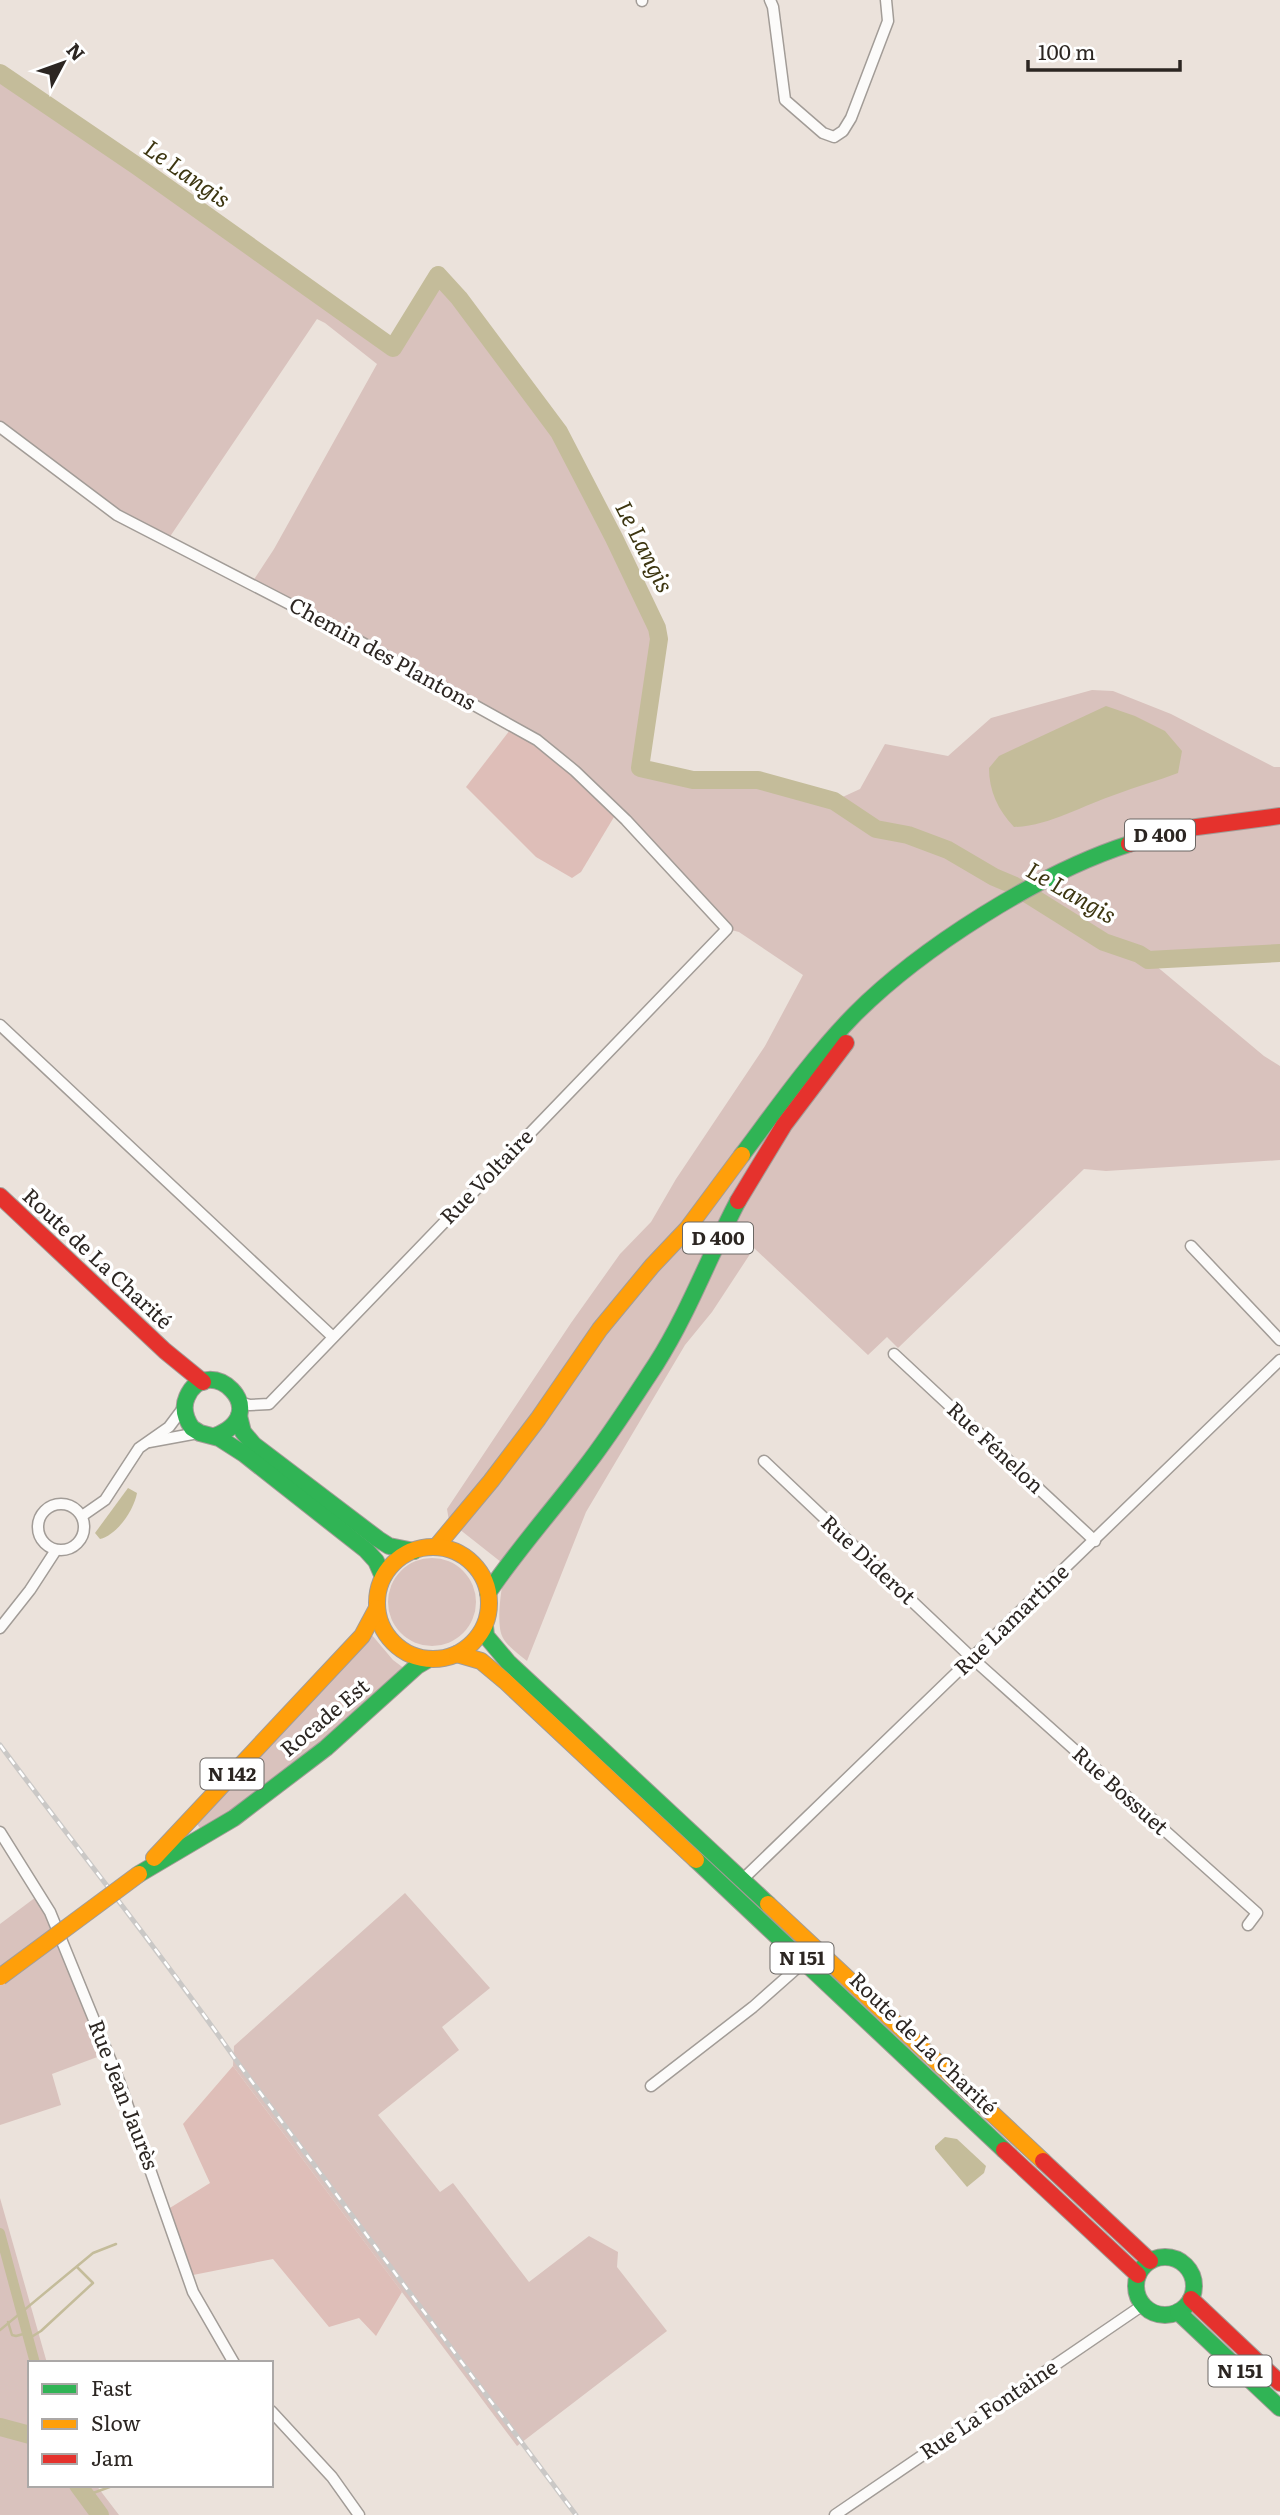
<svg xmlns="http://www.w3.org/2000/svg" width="1280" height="2515" font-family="Literata,serif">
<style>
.green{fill:#d9c2bd}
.forest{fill:#debeb8}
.water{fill:#c4bc9a}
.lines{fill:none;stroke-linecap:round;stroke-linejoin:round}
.stream{stroke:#c4bc9a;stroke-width:2.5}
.canal{stroke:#c4bc9a;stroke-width:10}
.river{stroke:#c4bc9a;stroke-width:18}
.street-casing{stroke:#a29c97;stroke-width:13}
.fast-casing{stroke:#a29c97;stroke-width:18}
.slow-casing{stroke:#a29c97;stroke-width:18}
.jam-casing{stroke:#a29c97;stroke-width:18}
.street{stroke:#fcfbfa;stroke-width:10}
.fast{stroke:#30b455;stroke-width:16}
.slow{stroke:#ff9f0a;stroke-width:16}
.jam{stroke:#e5322d;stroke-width:16}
.rail-casing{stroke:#cac8c6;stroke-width:5}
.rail{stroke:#fff;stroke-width:2.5;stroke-dasharray:8;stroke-linecap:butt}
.slow-bridge-casing{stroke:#a29c97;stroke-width:18;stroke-linecap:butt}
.slow-bridge{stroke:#ff9f0a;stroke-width:16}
.labels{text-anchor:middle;stroke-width:7;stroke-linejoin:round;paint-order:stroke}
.shield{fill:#fff;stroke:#6b6764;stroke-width:2}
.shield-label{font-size:19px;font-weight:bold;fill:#2c2622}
.street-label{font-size:21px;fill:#2c2622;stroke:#fff}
.water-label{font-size:23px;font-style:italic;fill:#3d3611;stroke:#fff}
</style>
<rect width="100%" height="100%" fill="#ebe2db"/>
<!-- green -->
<g class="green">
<path d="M 0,73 L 137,166 L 393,348 L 438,275 L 459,298 L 559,432 L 614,538 L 657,628 L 659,639 L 640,768 L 693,780 L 758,780 L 834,801 L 860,789 L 885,744 L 948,756 L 991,718 L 1092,690 L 1113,691 L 1171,714 L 1274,767 L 1280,767 L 1280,953 L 1184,956 L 1149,960 L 1264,1056 L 1280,1066 L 1280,1160 L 1106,1171 L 1084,1169 L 898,1348 L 887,1337 L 868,1355 L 754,1248 L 712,1312 L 685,1345 L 586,1512 L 527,1661 C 519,1654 508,1647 503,1638 C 495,1625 502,1582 506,1566 L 449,1521 L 447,1509 L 571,1323 L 620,1254 L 651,1222 L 676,1179 L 765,1046 L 803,975 L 739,932 L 727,929 L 556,754 L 251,584 L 274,549 L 377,364 L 325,323 L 317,319 L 167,541 L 117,515 L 0,427 Z"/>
<circle cx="432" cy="1602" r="44"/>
<path d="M 371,1634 L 393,1660 L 405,1669 L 342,1728 L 203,1832 L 194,1820 Z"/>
<path d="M 405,1893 L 490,1988 L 442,2027 L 459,2050 L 378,2115 L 440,2192 L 453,2183 L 529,2282 L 589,2236 L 618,2252 L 617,2267 L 667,2331 L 517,2446 L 233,2066 L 234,2046 Z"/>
<path d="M 40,1894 L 108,2053 L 52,2074 L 61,2105 L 0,2125 L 0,1924 Z"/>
<path d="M 0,2198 L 47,2363 L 30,2363 L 30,2485 L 96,2485 L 119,2515 L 0,2515 Z"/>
</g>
<!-- forest -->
<g class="forest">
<path d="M 510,730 L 553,758 L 614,817 L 581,872 L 572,878 L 536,857 L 466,787 Z"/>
<path d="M 233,2066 L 402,2292 L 376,2336 L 359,2318 L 329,2327 L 273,2259 L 188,2276 L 165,2211 L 210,2183 L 183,2124 Z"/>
</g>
<!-- water -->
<g class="water">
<path d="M 1106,706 L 1135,716 L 1165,731 L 1182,751 L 1178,773 C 1158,781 1137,786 1117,794 C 1083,805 1050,826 1014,827 C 998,810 989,791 989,768 L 999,756 Z"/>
<path d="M 128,1488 L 137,1493 C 134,1510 117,1535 100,1539 L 95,1533 Z"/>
<path d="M 945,2137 L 957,2139 L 986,2166 L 984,2173 L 967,2187 L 935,2149 L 935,2146 Z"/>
</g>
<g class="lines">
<!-- stream -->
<g class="stream">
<path d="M 8,2322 L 12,2335 L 16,2336 L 27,2333"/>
<path d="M 0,2330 L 93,2253 L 116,2244"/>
<path d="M 28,2339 L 41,2331 L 93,2283 L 77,2267"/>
<path d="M 85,2496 L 115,2485"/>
</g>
<!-- canal -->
<path class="canal" d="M 0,2233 L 35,2363"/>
<!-- river -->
<g class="river">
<path d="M 0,73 L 137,166 L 393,348 L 438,275 L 459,298 L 559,432 L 614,538 L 657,628 L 659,639 L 640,768 L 693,780 L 758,780 L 834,801 L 876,829 L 908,835 L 948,850 L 994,877 L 1013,885 L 1104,942 L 1139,954 L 1148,960 L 1280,953"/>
<path d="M 0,2427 L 30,2435"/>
<path d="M 78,2485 L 100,2515"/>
</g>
<defs>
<g id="street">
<path d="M 642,0 L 642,1"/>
<path d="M 770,0 L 773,7 L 785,100 L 823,133 L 834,137 L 843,131 L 851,118 L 888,21 L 886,0"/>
<path d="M 0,427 L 117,515 L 332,626 L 537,740 L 575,771 L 626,820 L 727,929 L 269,1404 L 250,1405 L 239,1402"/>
<path d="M 0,1025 L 333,1337"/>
<path d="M 1191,1246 L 1280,1340"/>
<path d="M 894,1354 L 1095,1541"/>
<path d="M 149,1442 L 198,1433"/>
<path d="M 764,1461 L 972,1658 L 1257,1913 L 1248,1925"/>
<circle cx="61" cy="1527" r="23"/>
<path d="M 82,1516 L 105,1500 L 139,1448 L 169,1427 L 184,1407"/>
<path d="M 0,1628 L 30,1590 L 56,1550"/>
<path d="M 0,1832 L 50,1912 L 119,2081 L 193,2292 L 234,2363"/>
<path d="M 743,1879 L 1280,1360"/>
<path d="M 651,2086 L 753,2007 L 805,1961"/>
<path d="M 271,2411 L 332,2477 L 359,2515"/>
<path d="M 835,2515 L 1143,2305"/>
</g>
<g id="fast">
<path d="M 742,1155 C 778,1107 813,1057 855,1014 C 921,948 1039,873 1129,844"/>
<path d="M 239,1416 L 243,1432 L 254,1445 L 378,1539 L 389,1546 L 414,1551"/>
<path d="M 215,1436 C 277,1412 207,1350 187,1397 C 182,1408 185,1418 192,1428 L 200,1433 L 219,1438 L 244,1454 L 366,1550 L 376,1561 L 383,1577"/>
<path d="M 488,1593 C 517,1550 552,1511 583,1470 C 609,1437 633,1399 656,1364 C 689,1312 710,1254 738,1201"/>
<path d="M 485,1626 L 486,1636 L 508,1662 L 768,1904"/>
<path d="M 696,1860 L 1004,2150"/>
<path d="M 139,1874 L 234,1818 L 326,1748 L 417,1666 L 429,1659"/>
<circle cx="1165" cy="2286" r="29"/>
<path d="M 1178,2312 L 1280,2408"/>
</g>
<g id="slow">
<path d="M 436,1547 L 491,1481 L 538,1419 L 600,1329 L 652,1266 L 687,1229 L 742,1155"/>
<circle cx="433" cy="1603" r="56"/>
<path d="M 457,1654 L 481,1661 L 505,1681 L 696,1860"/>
<path d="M 154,1858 L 362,1636 L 377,1608"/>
<path d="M 768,1904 L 1043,2161"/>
</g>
<g id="jam">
<path d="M 1129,844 L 1174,830 L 1280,816"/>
<path d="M 0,1196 L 165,1351 L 203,1382"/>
<path d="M 738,1201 L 784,1125 L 846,1043"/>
<path d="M 1004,2150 L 1138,2275"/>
<path d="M 1043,2161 L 1150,2261"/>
<path d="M 1191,2299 L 1280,2383"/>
</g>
</defs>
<!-- street casing -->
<use href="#street" class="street-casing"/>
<!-- fast casing -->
<use href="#fast" class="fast-casing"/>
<!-- slow casing -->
<use href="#slow" class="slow-casing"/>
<!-- jam casing -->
<use href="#jam" class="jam-casing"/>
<!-- street -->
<use href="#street" class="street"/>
<!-- fast -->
<use href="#fast" class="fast"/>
<!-- slow -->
<use href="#slow" class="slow"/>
<!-- jam -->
<use href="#jam" class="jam"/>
<defs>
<path id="rail" d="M 0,1745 C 79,1851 162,1954 238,2063 L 576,2515"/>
</defs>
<!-- rail casing -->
<use href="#rail" class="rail-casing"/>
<!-- rail -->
<use href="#rail" class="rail"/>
<defs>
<path id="slow-bridge" d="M 0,1977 L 139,1874"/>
</defs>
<!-- slow-bridge casing -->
<use href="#slow-bridge" class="slow-bridge-casing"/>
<!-- slow-bridge -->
<use href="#slow-bridge" class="slow-bridge"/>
</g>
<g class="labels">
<!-- shield labels -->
<g class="shield">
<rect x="1125" y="819.5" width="70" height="31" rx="5"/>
<rect x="683" y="1222.5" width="70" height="31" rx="5"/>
<rect x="200.5" y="1758.5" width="63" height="31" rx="5"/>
<rect x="770.5" y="1942.5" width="63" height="31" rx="5"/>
<rect x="1208.5" y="2355.5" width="63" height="31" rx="5"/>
</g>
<g class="shield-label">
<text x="1160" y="842">D 400</text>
<text x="718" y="1245">D 400</text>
<text x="232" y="1781">N 142</text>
<text x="802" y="1965">N 151</text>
<text x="1240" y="2378">N 151</text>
</g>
<!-- street labels -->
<g class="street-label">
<text transform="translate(382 654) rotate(29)" y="7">Chemin des Plantons</text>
<text transform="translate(487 1177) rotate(-46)" y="7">Rue Voltaire</text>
<text transform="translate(97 1259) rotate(43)" y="7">Route de La Charité</text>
<text transform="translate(995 1448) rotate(43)" y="7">Rue Fénelon</text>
<text transform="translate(868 1560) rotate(43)" y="7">Rue Diderot</text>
<text transform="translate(1012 1620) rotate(-44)" y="7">Rue Lamartine</text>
<text transform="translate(325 1718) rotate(-40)" y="7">Rocade Est</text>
<text transform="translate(1120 1791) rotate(42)" y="7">Rue Bossuet</text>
<text transform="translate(923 2044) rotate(44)" y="7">Route de La Charité</text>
<text transform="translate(123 2095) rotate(69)" y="7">Rue Jean Jaurès</text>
<text transform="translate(989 2410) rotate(-34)" y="7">Rue La Fontaine</text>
</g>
<!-- water labels -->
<g class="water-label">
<text transform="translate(187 174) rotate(35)" y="8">Le Langis</text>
<text transform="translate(644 547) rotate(63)" y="8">Le Langis</text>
<text transform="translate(1071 893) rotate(30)" y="8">Le Langis</text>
</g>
</g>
<!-- legend -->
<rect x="28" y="2361" width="245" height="126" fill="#ffffff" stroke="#aba8a7" stroke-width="2"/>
<rect x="42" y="2384" width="35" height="10" fill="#30b455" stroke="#aba8a7" stroke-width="2"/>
<text x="91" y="2396" font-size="21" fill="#2c2622">Fast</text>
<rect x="42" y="2419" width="35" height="10" fill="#ff9f0a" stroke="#aba8a7" stroke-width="2"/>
<text x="91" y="2431" font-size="21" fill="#2c2622">Slow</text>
<rect x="42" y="2454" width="35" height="10" fill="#e5322d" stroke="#aba8a7" stroke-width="2"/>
<text x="91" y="2466" font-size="21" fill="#2c2622">Jam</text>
<!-- north arrow -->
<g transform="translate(63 63) rotate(49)" stroke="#ffffff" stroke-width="5" paint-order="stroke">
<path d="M0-5L12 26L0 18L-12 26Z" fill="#2c2622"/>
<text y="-10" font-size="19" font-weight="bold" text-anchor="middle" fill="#2c2622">N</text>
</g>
<!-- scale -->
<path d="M1028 60v10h152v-10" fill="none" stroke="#2c2622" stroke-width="3.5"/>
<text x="1038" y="60" font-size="21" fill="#2c2622" stroke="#ffffff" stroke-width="5" paint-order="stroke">100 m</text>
</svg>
